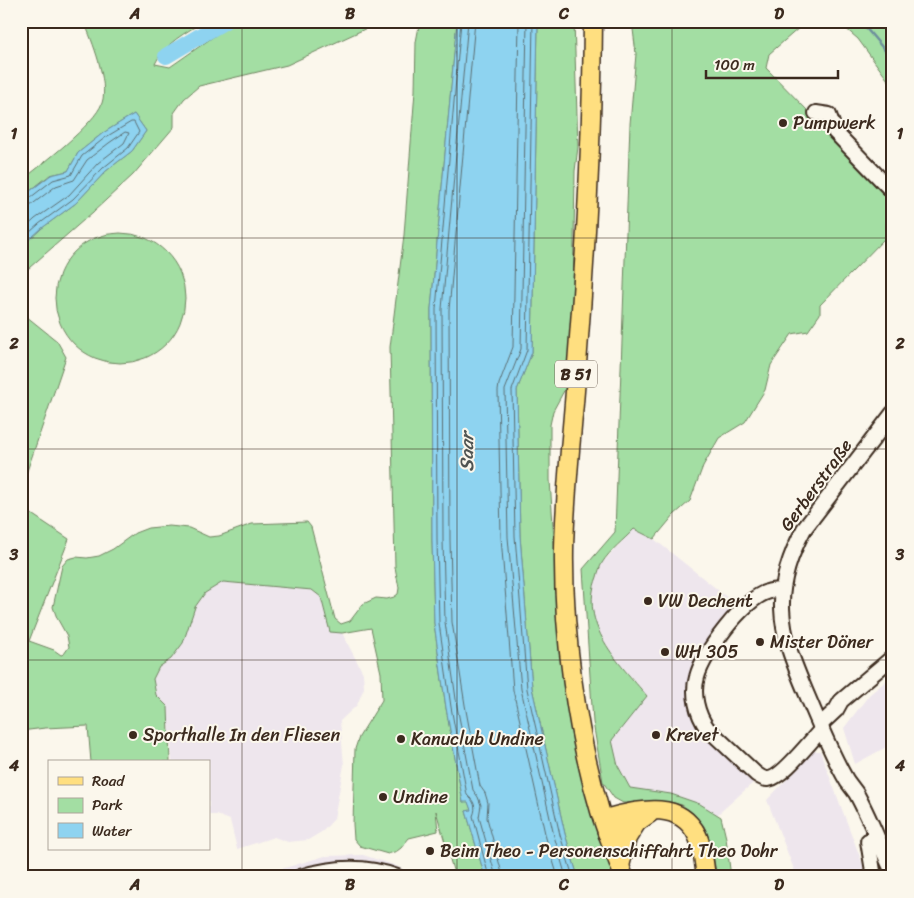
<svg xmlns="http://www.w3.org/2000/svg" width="914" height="898" font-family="Sriracha,sans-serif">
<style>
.built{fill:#eee6ed}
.green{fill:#a3dea3;stroke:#6f8460}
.water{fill:#8ed3f0;stroke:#6d8f9c}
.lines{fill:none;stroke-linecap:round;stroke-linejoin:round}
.shore{stroke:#5c6e72;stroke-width:1}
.stream{stroke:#6d8f9c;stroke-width:2.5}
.river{stroke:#8ed3f0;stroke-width:16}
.minor-casing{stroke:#3b2a1e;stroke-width:18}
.major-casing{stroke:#3b2a1e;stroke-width:21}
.minor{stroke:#fbf7ec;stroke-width:14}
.major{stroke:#ffdf80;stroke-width:18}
.grid{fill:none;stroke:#3b2a1e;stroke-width:1;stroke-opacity:0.55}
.poi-dot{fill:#3b2a1e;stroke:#fbf7ec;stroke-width:2}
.labels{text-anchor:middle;stroke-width:4;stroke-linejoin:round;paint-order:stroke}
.shield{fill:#fbf7ec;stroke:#75685c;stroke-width:1}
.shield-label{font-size:16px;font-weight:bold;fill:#3b2a1e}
.poi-label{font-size:18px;fill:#3b2a1e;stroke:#fbf7ec;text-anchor:start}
.street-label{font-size:18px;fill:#3b2a1e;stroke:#fbf7ec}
.water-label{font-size:19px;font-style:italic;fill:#505452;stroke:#fbf7ec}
.neatline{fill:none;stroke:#3b2a1e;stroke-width:2}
.grid-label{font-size:16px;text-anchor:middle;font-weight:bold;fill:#3b2a1e}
</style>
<rect width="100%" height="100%" fill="#fbf7ec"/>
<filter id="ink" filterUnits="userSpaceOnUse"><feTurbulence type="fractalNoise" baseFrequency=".02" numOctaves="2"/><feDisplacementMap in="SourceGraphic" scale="10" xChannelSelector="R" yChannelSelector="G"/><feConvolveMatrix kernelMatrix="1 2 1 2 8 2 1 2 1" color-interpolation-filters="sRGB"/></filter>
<g filter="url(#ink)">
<!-- built -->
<g class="built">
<path d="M 634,529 L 654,539 L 738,606 L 714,635 L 697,660 L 692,676 L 695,719 L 715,746 L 754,782 L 717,815 L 700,804 L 671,794 L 630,788 L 618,766 L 612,740 L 647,696 L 615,658 L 599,633 L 592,615 L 592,589 L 602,563 Z"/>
<path d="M 223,582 L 313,590 L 321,597 L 330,632 L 342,633 L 363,673 L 364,688 L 357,705 L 340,721 L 344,765 L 334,819 L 323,831 L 308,840 L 288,842 L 274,837 L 237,849 L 230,820 L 217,815 L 209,815 L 209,762 L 172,762 L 168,707 L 156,695 L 153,679 L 159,667 L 171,659 L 183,643 L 195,607 L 205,593 Z"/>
<path d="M 893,675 L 893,750 L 890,745 L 855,764 L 844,728 L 869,695 Z"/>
<path d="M 814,751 L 820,751 L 863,865 L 864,877 L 797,877 L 767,800 Z"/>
<path d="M 363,855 L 394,865 L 418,877 L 264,877 L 278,870 L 325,856 Z"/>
</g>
<!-- green -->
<g class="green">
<path d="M 84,21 L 154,21 L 158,25 L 164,21 L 204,21 C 186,33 164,43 155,64 L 170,67 L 236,21 L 382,21 L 287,65 L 199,86 L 184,99 L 174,113 L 174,127 L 133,175 L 93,212 L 21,275 L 21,247 L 42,228 L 76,203 L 106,171 L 132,151 L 146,131 L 134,114 L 103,133 L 78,153 L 68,171 L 50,175 L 21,198 L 21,181 C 40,166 95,124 102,103 C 109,82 92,41 84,21 Z"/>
<path d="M 420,21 L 457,21 L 431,309 L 432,540 L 434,623 L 446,708 L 463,802 L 468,801 L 471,810 L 466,811 L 485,877 L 455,877 L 436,811 L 438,831 L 409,838 L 401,848 L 397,851 L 388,854 L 360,846 L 354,839 L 353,824 L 355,749 L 359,737 L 382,700 L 381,673 L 371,628 L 342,633 L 330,632 L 321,597 L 312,590 L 223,582 L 205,593 L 195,607 L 183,643 L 171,659 L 159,667 L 153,679 L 156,695 L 168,707 L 170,762 L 91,762 L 88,726 L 45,728 L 21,731 L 21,507 L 69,539 L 29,641 L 54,650 L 61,655 L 64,654 L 69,647 L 67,636 L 57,618 L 53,607 L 62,566 L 68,559 L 76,557 L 87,558 L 99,556 L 113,549 L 135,533 L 148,528 L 169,526 L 189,528 L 209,537 L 219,536 L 252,524 L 307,522 L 311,527 L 335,619 L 341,624 L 350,621 L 363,604 L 376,598 L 387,599 L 394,597 L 398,594 L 399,588 L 395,567 L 390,347 L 404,235 L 415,91 L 416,42 Z"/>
<path d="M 538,21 L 574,21 L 578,147 L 575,171 L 572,376 L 553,411 L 550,425 L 550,480 L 555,555 L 575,738 L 590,808 L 614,877 L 578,877 L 565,834 L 532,688 L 520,536 L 517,390 L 532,352 Z"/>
<path d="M 632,21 L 807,21 L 769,54 L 766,68 L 893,198 C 893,206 889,211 887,219 C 885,227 888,230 884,239 L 820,305 L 820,314 L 808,331 L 792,334 L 771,365 L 765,390 L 745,422 L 719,438 L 703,466 L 690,501 L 674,515 L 654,539 L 634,529 C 624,540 610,550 602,563 C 600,567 598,572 597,577 C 578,624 619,663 647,696 L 612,740 L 618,766 L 630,788 L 671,794 L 700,804 L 721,817 L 726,838 L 731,877 L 717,877 L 711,845 L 704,826 L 693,813 L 682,805 L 669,802 L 623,803 L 614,798 L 603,782 L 593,722 L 583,569 L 615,532 L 630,124 L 636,54 Z"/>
<path d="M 837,21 L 893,21 L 893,87 L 858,39 Z"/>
<circle cx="120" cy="298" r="65"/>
<path d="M 21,312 L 57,341 L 66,357 L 25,477 L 21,482 Z"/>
</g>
<!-- water -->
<g class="water">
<path d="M 457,21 L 538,21 L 532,352 L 517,390 L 520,536 L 532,688 L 565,834 L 578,877 L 485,877 L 466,811 L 471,810 L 468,802 L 463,802 L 446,708 L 434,623 L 432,540 L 431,309 Z"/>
<path d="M 134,114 L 146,131 L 132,151 L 106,171 L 76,203 L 42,228 L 21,247 L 21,198 L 51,175 L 68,171 L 78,153 L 103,133 Z"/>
</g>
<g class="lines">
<!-- shore -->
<g class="shore">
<path d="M 461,21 L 436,309 L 437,540 L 439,623 L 451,707 L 467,795 C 474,801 477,807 473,816 L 489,877"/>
<path d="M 468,21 L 442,309 L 443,540 L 445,622 L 457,706 L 473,790 L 478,797 L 481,805 L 479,817 L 496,877"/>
<path d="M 475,21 L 449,310 L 450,540 L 452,622 L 465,705 L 480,786 L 485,793 L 488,803 L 487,818 L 503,877"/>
<path d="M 519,21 L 513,347 L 499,384 L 498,391 L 501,537 L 513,690 L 546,838 L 558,877"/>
<path d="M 527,21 L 521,349 L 505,390 L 508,537 L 521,689 L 554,836 L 566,877"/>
<path d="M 533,21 L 527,350 L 512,390 L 515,536 L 527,689 L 560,835 L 573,877"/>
<path d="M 21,202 L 26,201 L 53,180 L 71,175 L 82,156 L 106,137 L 131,122 L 134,122 L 139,132 L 128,148 L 103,168 L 73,199 L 39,224 L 21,240"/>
<path d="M 21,208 L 30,206 L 56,186 L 74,180 L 87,160 L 109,143 L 125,132 L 129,133 L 124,143 L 98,163 L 69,195 L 35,219 L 21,232"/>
</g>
<!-- stream -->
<path class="stream" d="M 860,21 L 893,60"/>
<!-- river -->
<path class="river" d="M 166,56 L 225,21"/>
<defs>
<g id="minor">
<path d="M 816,113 L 829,115 L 835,132 L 893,192"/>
<path d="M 893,413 L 804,529 C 791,553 781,579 782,608 C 783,640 795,666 807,695 C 819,723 831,754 847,781 C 850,785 853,789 856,793 C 870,818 880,846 893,872"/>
<path d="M 782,590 C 777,590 772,590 767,592 C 744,599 703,653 697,677 C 692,694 697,714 707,728 L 756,774 C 759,776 763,779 767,779 C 781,780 811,740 822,729"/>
<path d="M 820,725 L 836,710 L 841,701 L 893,657"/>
<path d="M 868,841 L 874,877"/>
<path d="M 300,877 C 332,867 365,865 397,877"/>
</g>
<g id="major">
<path d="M 593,21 C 592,135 586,250 577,364 C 573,426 565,488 564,550 C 563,634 576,731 600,811 C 607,834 616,855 624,877"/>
<path d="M 603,819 C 635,812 678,797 697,835 C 703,847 704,863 706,877"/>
<path d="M 607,833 L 637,822 L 650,813"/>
<path d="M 620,866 L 627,838 L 637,822"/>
</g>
</defs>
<!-- minor casing -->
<use href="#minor" class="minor-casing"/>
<!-- major casing -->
<use href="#major" class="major-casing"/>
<!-- minor -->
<use href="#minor" class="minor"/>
<!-- major -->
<use href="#major" class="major"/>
</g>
</g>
<!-- grid -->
<path class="grid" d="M 242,21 L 242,877M 457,21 L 457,877M 672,21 L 672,877M 21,238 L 893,238M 21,449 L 893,449M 21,660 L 893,660"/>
<!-- markers -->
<g class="poi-dot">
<circle cx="783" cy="123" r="5"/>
<circle cx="648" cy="601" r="5"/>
<circle cx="760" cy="642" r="5"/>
<circle cx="665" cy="652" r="5"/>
<circle cx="133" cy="735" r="5"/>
<circle cx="656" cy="735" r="5"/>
<circle cx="401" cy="739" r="5"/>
<circle cx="383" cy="797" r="5"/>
<circle cx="430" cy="851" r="5"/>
</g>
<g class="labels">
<!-- shield labels -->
<rect class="shield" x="555" y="360.5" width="42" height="27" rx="4"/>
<g class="shield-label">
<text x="576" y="380">B 51</text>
</g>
<!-- poi labels -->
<g class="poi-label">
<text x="793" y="129">Pumpwerk</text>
<text x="658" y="607">VW Dechent</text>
<text x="770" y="648">Mister Döner</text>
<text x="675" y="658">WH 305</text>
<text x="143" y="741">Sporthalle In den Fliesen</text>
<text x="666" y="741">Krevet</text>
<text x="411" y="745">Kanuclub Undine</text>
<text x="393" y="803">Undine</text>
<text x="440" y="857">Beim Theo - Personenschiffahrt Theo Dohr</text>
</g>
<!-- street labels -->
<g class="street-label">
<text transform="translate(816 485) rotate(-54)" y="6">Gerberstraße</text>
</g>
<!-- water labels -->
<g class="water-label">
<text transform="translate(466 452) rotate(-90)" y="7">Saar</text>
</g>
</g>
<!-- margin -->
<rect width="914" height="898" fill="none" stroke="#fbf7ec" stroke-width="55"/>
<!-- legend -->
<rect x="48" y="760" width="162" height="90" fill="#fbf7ec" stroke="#aea59a"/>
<rect x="58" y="777" width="25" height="8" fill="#ffdf80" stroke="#aea59a"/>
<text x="92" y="786" font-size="15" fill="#3b2a1e">Road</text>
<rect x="58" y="798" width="25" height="15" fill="#a3dea3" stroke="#aea59a"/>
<text x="92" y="810" font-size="15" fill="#3b2a1e">Park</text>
<rect x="58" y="823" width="25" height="15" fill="#8ed3f0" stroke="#aea59a"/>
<text x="92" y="836" font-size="15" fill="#3b2a1e">Water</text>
<!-- scale -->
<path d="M706 70v8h132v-8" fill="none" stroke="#3b2a1e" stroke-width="2.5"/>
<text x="714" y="70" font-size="15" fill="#3b2a1e" stroke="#fbf7ec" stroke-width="4" paint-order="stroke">100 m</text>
<rect x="28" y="28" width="858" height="842" class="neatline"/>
<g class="grid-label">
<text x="135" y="19">A</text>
<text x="350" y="19">B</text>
<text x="564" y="19">C</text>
<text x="779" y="19">D</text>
<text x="14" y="139">1</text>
<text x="900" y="139">1</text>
<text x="14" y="349">2</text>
<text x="900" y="349">2</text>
<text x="14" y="560">3</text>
<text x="900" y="560">3</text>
<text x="14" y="771">4</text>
<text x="900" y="771">4</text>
<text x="135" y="890">A</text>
<text x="350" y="890">B</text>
<text x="564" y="890">C</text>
<text x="779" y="890">D</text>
</g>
</svg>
